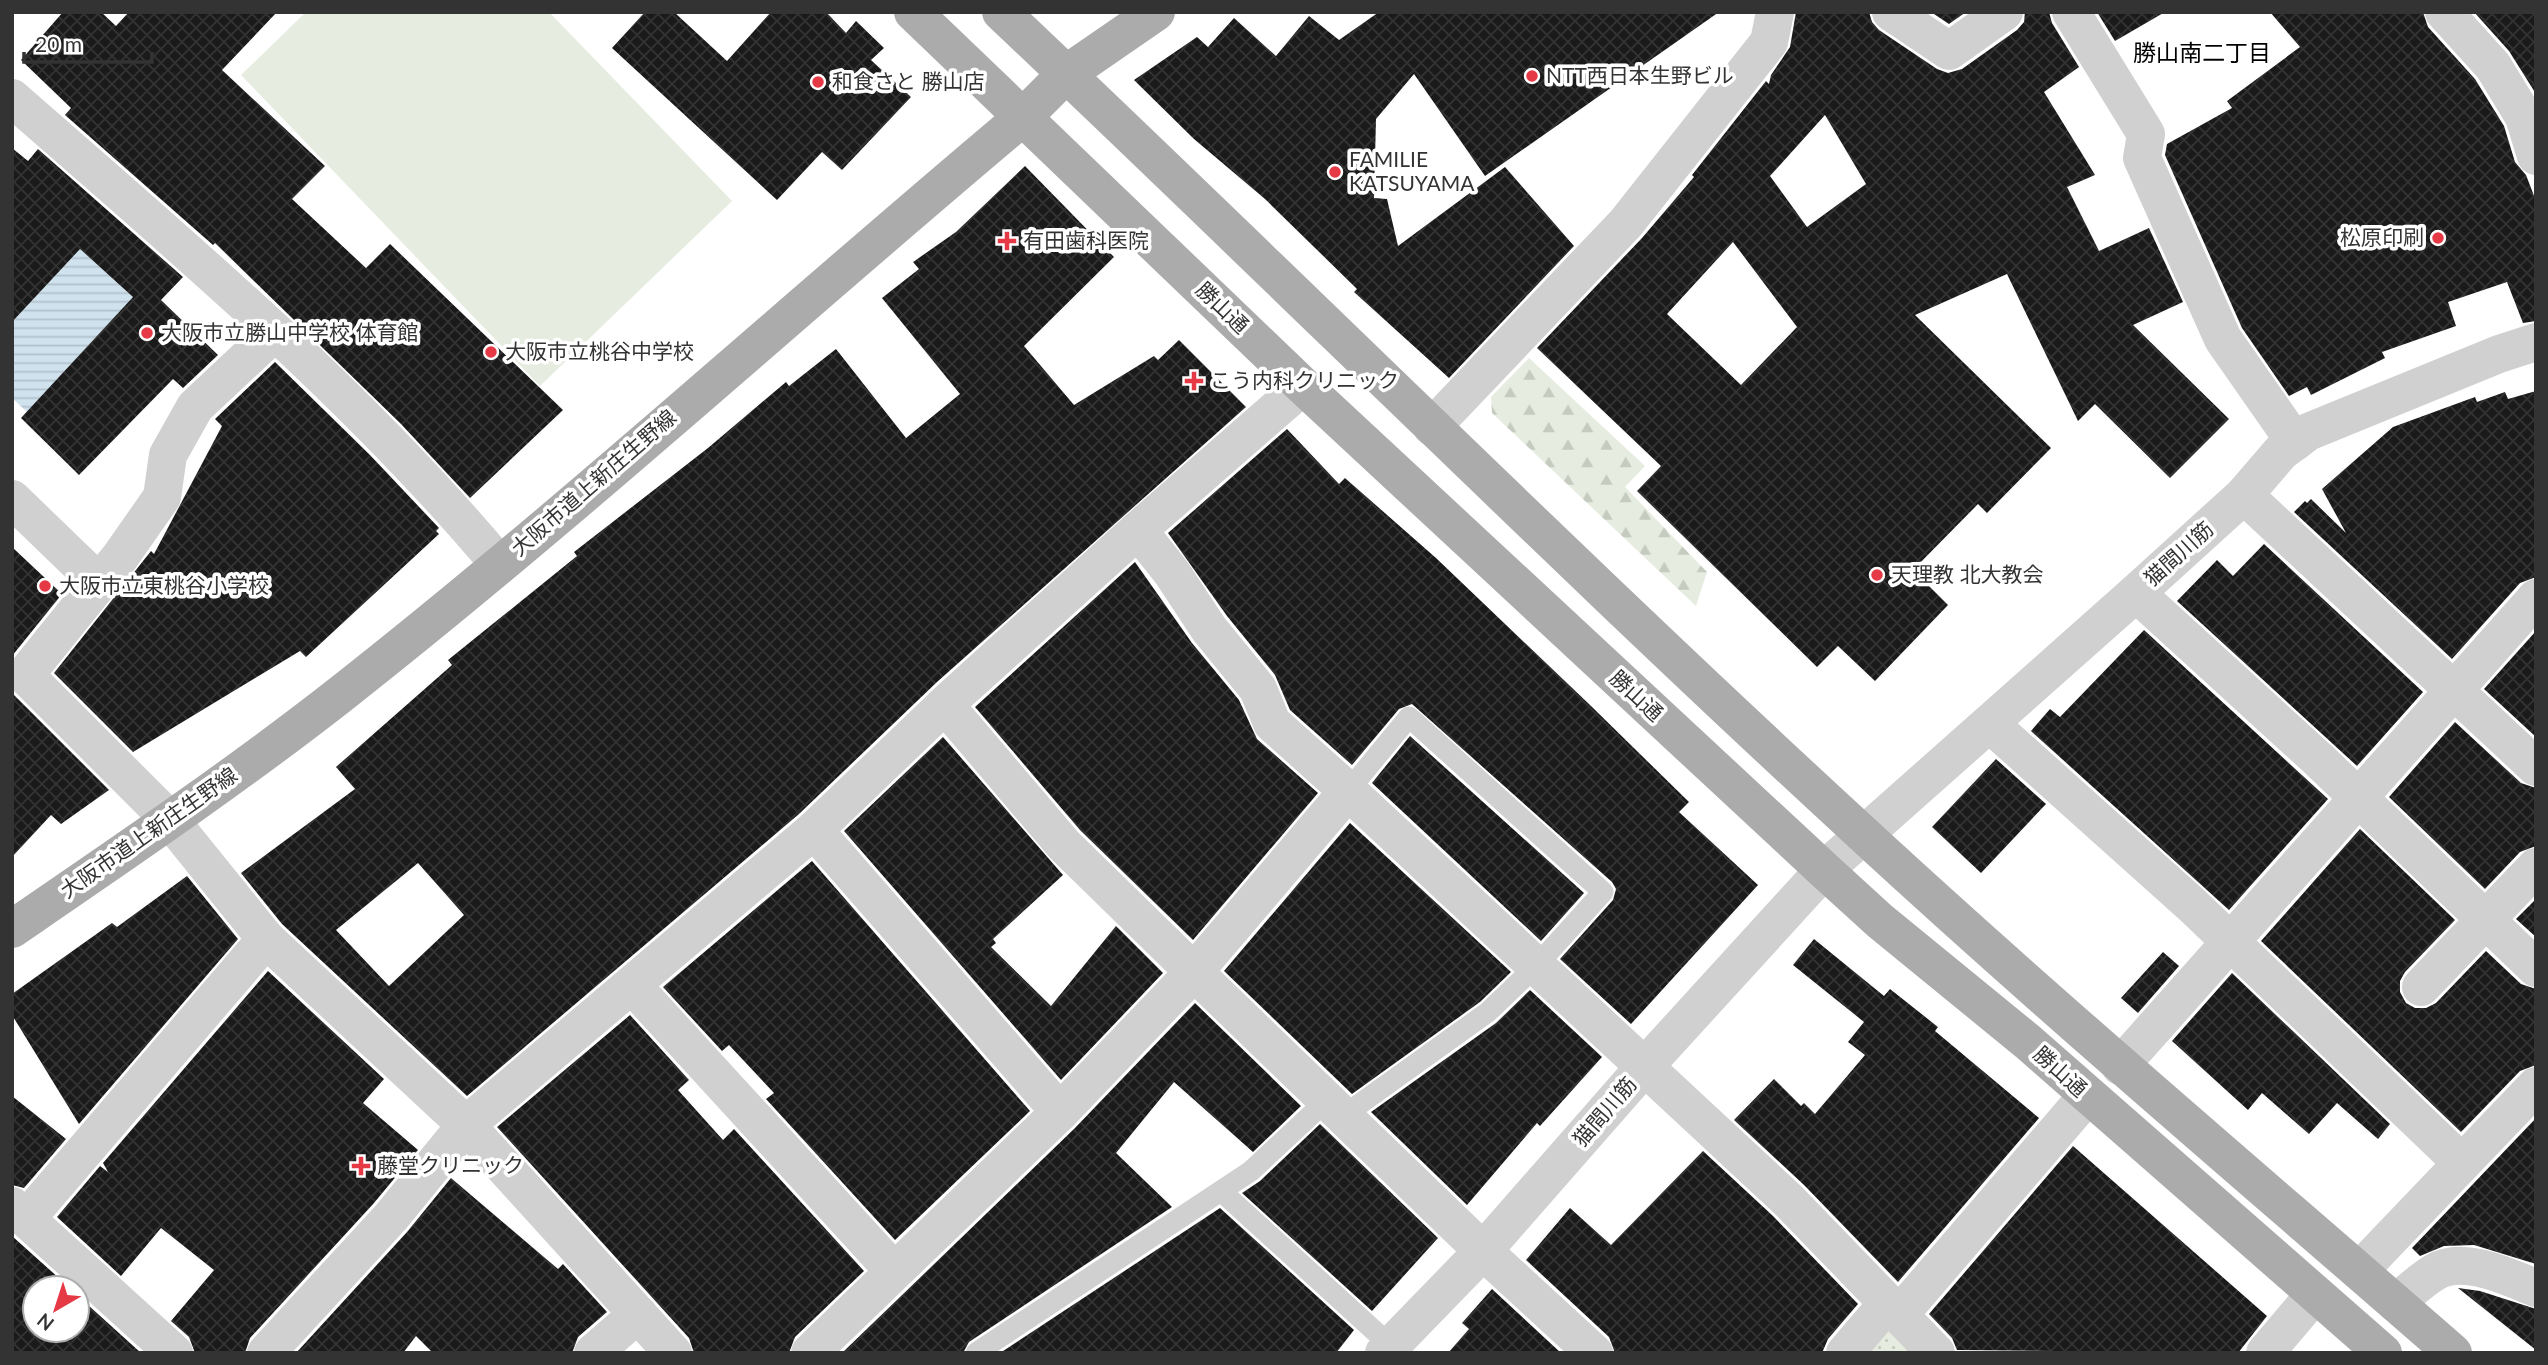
<svg xmlns="http://www.w3.org/2000/svg" width="2548" height="1365" font-family="Lato,'Noto Sans JP',sans-serif">
<style>
.grass{fill:#e6ecdf}
.forest{fill:url(#forest-firs)}
.park{fill:url(#park-dots)}
.water{fill:url(#water-rules)}
.building{fill:url(#building-cross-hatch);fill-rule:evenodd}
.lines{fill:none;stroke-linecap:round;stroke-linejoin:round}
.service{stroke:#d0d0d0;stroke-width:21}
.minor{stroke:#d0d0d0;stroke-width:38}
.tertiary{stroke:#d0d0d0;stroke-width:38}
.primary{stroke:#ababab;stroke-width:38}
.poi-dot{fill:#e63946;stroke:#fff;stroke-width:2.5}
.labels{text-anchor:middle;stroke-width:7;stroke-linejoin:round;paint-order:stroke}
.poi-label{font-size:21px;fill:#333;stroke:#fff;text-anchor:start}
.street-label{font-size:21px;fill:#333;stroke:#fff}
.neighbourhood-label{font-size:23px;fill:#000;stroke:#fff}
</style>
<defs>
<pattern id="forest-firs" width="22" height="20" patternUnits="userSpaceOnUse" patternTransform="scale(1.75)"><rect width="22" height="20" fill="#e6ecdf"/><path d="M5 1l3.5 6h-7zM16 11l3.5 6h-7z" fill="#c6cbc0"/></pattern>
<pattern id="park-dots" width="8" height="8" patternUnits="userSpaceOnUse" patternTransform="scale(1.75)"><rect width="8" height="8" fill="#e6ecdf"/><path d="M2 2h.1M6 6h.1" fill="none" stroke="#c6cbc0" stroke-width="1.8" stroke-linecap="round"/></pattern>
<pattern id="water-rules" width="6" height="5" patternUnits="userSpaceOnUse" patternTransform="scale(1.75)"><rect width="6" height="5" fill="#cfe2ee"/><path d="M0 2.5h6" fill="none" stroke="#b2c2cd"/></pattern>
<pattern id="building-cross-hatch" width="8" height="8" patternUnits="userSpaceOnUse" patternTransform="scale(1.75)"><rect width="8" height="8" fill="#1a1a1a"/><path d="M0 0l8 8M0 8l8-8" fill="none" stroke="#333"/></pattern>
</defs>
<rect width="100%" height="100%" fill="#fff"/>
<!-- grass -->
<path class="grass" d="M 306,12 L 549,12 L 732,201 L 540,386 L 241,75 Z"/>
<!-- forest -->
<path class="forest" d="M 1529,358 L 1645,466 L 1625,487 L 1707,572 L 1696,606 L 1492,413 L 1491,397 Z"/>
<!-- park -->
<path class="park" d="M 1898,1319 L 1930,1353 L 1865,1353 Z"/>
<!-- water -->
<path class="water" d="M 80,249 L 133,297 L 27,412 L 12,398 L 12,322 Z"/>
<!-- building -->
<g class="building">
<path d="M 63,12 L 101,12 L 116,26 L 129,12 L 277,12 L 222,70 L 325,166 L 292,199 L 366,268 L 390,244 L 563,410 L 470,498 L 401,424 L 215,243 L 213,245 L 65,115 L 71,108 L 21,60 Z"/>
<path d="M 645,12 L 674,12 L 727,61 L 771,12 L 826,12 L 846,33 L 856,21 L 884,48 L 871,60 L 911,97 L 842,170 L 822,152 L 777,200 L 612,48 Z"/>
<path d="M 1379,12 L 1719,12 L 1485,176 L 1414,74 L 1376,119 L 1374,198 L 1387,199 L 1398,246 L 1505,167 L 1574,246 L 1449,378 L 1354,292 L 1357,289 L 1265,199 L 1194,139 L 1134,80 L 1197,37 L 1208,47 L 1234,18 L 1276,56 L 1309,16 L 1339,40 Z"/>
<path d="M 1796,12 L 1869,12 L 1872,22 L 1879,30 L 1937,69 L 1948,73 L 1962,69 L 2017,30 L 2024,22 L 2025,12 L 2049,12 L 2052,23 L 2079,67 L 2044,92 L 2095,175 L 2067,187 L 2099,251 L 2149,228 L 2183,302 L 2133,325 L 2229,419 L 2170,478 L 2095,404 L 2078,421 L 2007,274 L 1915,315 L 2051,448 L 1987,513 L 1978,504 L 1913,570 L 1948,605 L 1875,681 L 1838,646 L 1817,667 L 1637,491 L 1661,466 L 1537,348 L 1642,238 L 1694,177 L 1692,175 L 1766,81 L 1769,84 L 1771,75 L 1790,47 ZM 1825,115 L 1866,184 L 1807,227 L 1770,176 ZM 1733,242 L 1797,327 L 1741,385 L 1667,314 Z"/>
<path d="M 1931,12 L 1966,12 L 1949,24 Z"/>
<path d="M 2097,12 L 2165,12 L 2115,41 Z"/>
<path d="M 2270,12 L 2423,12 L 2428,27 L 2475,79 L 2504,126 L 2515,162 L 2526,175 L 2536,201 L 2536,321 L 2523,323 L 2507,282 L 2448,302 L 2456,326 L 2382,352 L 2385,358 L 2311,395 L 2307,387 L 2289,396 L 2242,328 L 2165,155 L 2167,144 L 2232,108 L 2227,101 L 2300,47 Z"/>
<path d="M 2474,12 L 2536,12 L 2536,94 L 2509,51 Z"/>
<path d="M 12,148 L 28,161 L 38,149 L 183,277 L 161,300 L 218,355 L 183,388 L 173,379 L 79,475 L 21,418 L 133,297 L 80,249 L 12,322 Z"/>
<path d="M 1025,166 L 1114,257 L 1024,346 L 1074,405 L 1154,356 L 1158,360 L 1179,340 L 1246,407 L 937,682 L 799,814 L 467,1096 L 282,924 L 241,873 L 355,789 L 336,767 L 452,665 L 448,660 L 577,556 L 574,552 L 708,448 L 786,382 L 789,386 L 836,349 L 906,438 L 960,394 L 882,298 L 919,269 L 913,262 L 956,232 ZM 418,863 L 464,915 L 389,986 L 336,930 Z"/>
<path d="M 275,362 L 370,455 L 439,528 L 436,531 L 439,534 L 306,657 L 300,651 L 133,752 L 54,673 L 151,551 L 154,554 L 222,426 L 215,419 Z"/>
<path d="M 2536,391 L 2536,577 L 2520,583 L 2452,659 L 2294,512 L 2305,501 L 2307,503 L 2311,499 L 2346,533 L 2322,489 L 2393,427 L 2475,397 L 2477,402 L 2505,392 L 2508,399 Z"/>
<path d="M 1287,429 L 1339,484 L 1345,478 L 1436,558 L 1590,705 L 1689,802 L 1679,812 L 1758,885 L 1631,1024 L 1560,959 L 1613,900 L 1616,889 L 1612,882 L 1412,704 L 1399,709 L 1352,765 L 1290,710 L 1275,675 L 1227,616 L 1168,533 Z"/>
<path d="M 2264,544 L 2423,692 L 2357,766 L 2177,601 L 2217,560 L 2233,576 Z"/>
<path d="M 12,547 L 62,594 L 12,656 Z"/>
<path d="M 1135,562 L 1192,643 L 1239,700 L 1257,739 L 1318,793 L 1193,940 L 1080,830 L 975,707 Z"/>
<path d="M 2144,630 L 2328,799 L 2229,910 L 2031,731 L 2050,709 L 2060,717 Z"/>
<path d="M 2536,631 L 2536,737 L 2484,689 Z"/>
<path d="M 12,693 L 109,790 L 61,824 L 51,815 L 12,857 Z"/>
<path d="M 2455,722 L 2521,783 L 2536,788 L 2536,846 L 2520,852 L 2485,889 L 2389,797 Z"/>
<path d="M 1410,736 L 1584,893 L 1541,941 L 1372,783 Z"/>
<path d="M 943,737 L 1063,875 L 993,939 L 996,943 L 991,947 L 1051,1006 L 1116,926 L 1163,973 L 1061,1080 L 844,831 Z"/>
<path d="M 1996,759 L 2046,804 L 1981,873 L 1932,827 Z"/>
<path d="M 1350,823 L 1511,972 L 1480,1002 L 1352,1094 L 1224,971 Z"/>
<path d="M 2360,829 L 2455,920 L 2405,972 L 2400,981 L 2400,992 L 2406,1003 L 2415,1008 L 2426,1008 L 2436,1003 L 2486,951 L 2521,984 L 2536,989 L 2536,1065 L 2520,1071 L 2461,1132 L 2261,941 Z"/>
<path d="M 812,861 L 1030,1111 L 895,1240 L 766,1099 L 774,1093 L 729,1045 L 722,1051 L 663,987 Z"/>
<path d="M 187,876 L 238,939 L 79,1124 L 12,1015 L 12,994 L 112,923 L 117,927 Z"/>
<path d="M 2536,899 L 2536,937 L 2516,919 Z"/>
<path d="M 1814,939 L 1884,996 L 1890,989 L 1938,1027 L 1935,1031 L 2039,1118 L 1898,1282 L 1804,1185 L 1734,1120 L 1774,1079 L 1801,1106 L 1804,1103 L 1815,1114 L 1865,1055 L 1848,1042 L 1864,1022 L 1793,965 Z"/>
<path d="M 2163,952 L 2179,966 L 2138,1013 L 2121,998 Z"/>
<path d="M 268,971 L 384,1079 L 363,1103 L 418,1150 L 374,1203 L 250,1338 L 245,1353 L 195,1353 L 189,1337 L 171,1321 L 214,1270 L 161,1228 L 121,1276 L 57,1217 L 100,1166 L 108,1172 L 103,1163 Z"/>
<path d="M 2232,973 L 2390,1124 L 2378,1139 L 2337,1103 L 2309,1134 L 2262,1093 L 2248,1110 L 2172,1041 Z"/>
<path d="M 1530,990 L 1602,1057 L 1540,1126 L 1537,1123 L 1467,1205 L 1371,1112 L 1496,1023 Z"/>
<path d="M 1195,1003 L 1301,1106 L 1253,1152 L 1174,1082 L 1116,1153 L 1172,1207 L 969,1342 L 963,1353 L 842,1353 L 1075,1128 Z"/>
<path d="M 630,1015 L 689,1080 L 678,1090 L 723,1140 L 734,1129 L 864,1271 L 795,1337 L 789,1353 L 694,1353 L 689,1338 L 497,1127 Z"/>
<path d="M 12,1096 L 66,1139 L 24,1188 L 12,1185 Z"/>
<path d="M 2536,1118 L 2536,1264 L 2474,1245 L 2444,1246 L 2420,1256 L 2412,1248 Z"/>
<path d="M 1320,1124 L 1438,1238 L 1372,1311 L 1242,1193 L 1260,1181 Z"/>
<path d="M 2073,1146 L 2267,1316 L 2238,1353 L 1957,1350 L 1952,1338 L 1929,1314 Z"/>
<path d="M 1703,1151 L 1773,1216 L 1858,1304 L 1828,1339 L 1822,1353 L 1615,1353 L 1609,1337 L 1526,1260 L 1570,1208 L 1611,1245 Z"/>
<path d="M 451,1178 L 558,1269 L 563,1264 L 607,1312 L 578,1337 L 572,1353 L 433,1353 L 416,1336 L 403,1353 L 296,1353 L 407,1232 Z"/>
<path d="M 1220,1208 L 1354,1330 L 1336,1353 L 1000,1353 Z"/>
<path d="M 12,1236 L 70,1288 L 35,1288 L 35,1330 L 77,1330 L 77,1295 L 141,1353 L 12,1353 Z"/>
<path d="M 2458,1288 L 2480,1291 L 2536,1309 L 2536,1350 Z"/>
<path d="M 1492,1289 L 1561,1353 L 1448,1353 L 1469,1329 L 1462,1323 Z"/>
</g>
<g class="lines">
<!-- service -->
<g class="service">
<path d="M 1343,1116 L 1488,1012 L 1537,965 L 1603,892 L 1409,717 L 1348,791"/>
<path d="M 1221,1191 L 1390,1345"/>
<path d="M 976,1353 L 1251,1171 L 1327,1100"/>
</g>
<!-- minor -->
<g class="minor">
<path d="M 1891,12 L 1949,51 L 2004,12"/>
<path d="M 2071,12 L 2146,134 L 2142,158 L 2223,339 L 2295,442"/>
<path d="M 2444,12 L 2493,66 L 2524,117 L 2536,156"/>
<path d="M 12,98 C 181,246 355,392 499,564"/>
<path d="M 275,332 L 195,407 L 168,455 L 162,497 L 120,557 L 25,675 L 170,820 L 266,939 L 466,1125 L 673,1353"/>
<path d="M 1432,427 L 1626,223 L 1769,42 L 1775,12"/>
<path d="M 2244,495 L 2536,767"/>
<path d="M 12,499 L 99,583"/>
<path d="M 1138,530 L 1172,573 L 1209,629 L 1258,689 L 1272,723 L 1348,791"/>
<path d="M 2136,593 L 2319,760 L 2536,968"/>
<path d="M 945,705 L 1064,845 L 1194,972 L 1348,791 L 1788,1200 L 1936,1353"/>
<path d="M 1990,724 L 2192,905 L 2462,1163"/>
<path d="M 632,985 L 893,1270"/>
<path d="M 2421,987 L 2536,867"/>
<path d="M 2120,1066 L 2536,598"/>
<path d="M 1060,1112 L 1194,972 L 1483,1251 L 1594,1353"/>
<path d="M 12,1206 L 174,1353"/>
<path d="M 27,1218 L 266,939"/>
<path d="M 2359,1271 L 2536,1086"/>
<path d="M 2396,1303 C 2408,1293 2421,1280 2435,1272 C 2464,1255 2508,1277 2536,1288"/>
<path d="M 1899,1315 L 2087,1096"/>
<path d="M 266,1353 L 391,1217 L 466,1125 L 814,830 L 952,698 L 1138,530 L 1303,386"/>
<path d="M 593,1353 L 638,1314"/>
<path d="M 810,1353 L 1060,1112 L 814,830"/>
<path d="M 1845,1353 L 1887,1304"/>
<path d="M 2265,1353 L 2315,1294"/>
</g>
<!-- tertiary -->
<path class="tertiary" d="M 1384,1353 L 1483,1251 L 1646,1065 L 1824,870 L 2136,593 L 2244,495 L 2281,452 L 2308,432 L 2499,354 L 2536,342"/>
<!-- primary -->
<g class="primary">
<path d="M 913,12 L 1303,386 L 1824,870 L 1880,921 L 2028,1042 L 2383,1353"/>
<path d="M 1001,12 C 1290,285 1571,566 1864,835 C 2056,1012 2256,1181 2453,1353"/>
<path d="M 12,929 C 123,853 235,777 341,694 C 575,510 795,308 1023,117 L 1066,74 L 1156,12"/>
</g>
</g>
<!-- markers -->
<g class="poi-dot">
<circle cx="1532" cy="76" r="7"/>
<circle cx="818" cy="82" r="7"/>
<circle cx="1335" cy="172" r="7"/>
<circle cx="2438" cy="238" r="7"/>
<path d="M1003.5 230.5h7v7h7v7h-7v7h-7v-7h-7v-7h7z"/>
<circle cx="147" cy="333" r="7"/>
<circle cx="491" cy="352" r="7"/>
<path d="M1190.5 370.5h7v7h7v7h-7v7h-7v-7h-7v-7h7z"/>
<circle cx="1877" cy="575" r="7"/>
<circle cx="45" cy="586" r="7"/>
<path d="M357.5 1155.5h7v7h7v7h-7v7h-7v-7h-7v-7h7z"/>
</g>
<g class="labels">
<!-- poi labels -->
<g class="poi-label">
<text x="1546" y="83">NTT西日本生野ビル</text>
<text x="832" y="89">和食さと 勝山店</text>
<text x="1349" y="167">FAMILIE<tspan x="1349" dy="24">KATSUYAMA</tspan></text>
<text x="2424" y="245" text-anchor="end">松原印刷</text>
<text x="1023" y="248">有田歯科医院</text>
<text x="161" y="340">大阪市立勝山中学校 体育館</text>
<text x="505" y="359">大阪市立桃谷中学校</text>
<text x="1210" y="388">こう内科クリニック</text>
<text x="1891" y="582">天理教 北大教会</text>
<text x="59" y="593">大阪市立東桃谷小学校</text>
<text x="377" y="1173">藤堂クリニック</text>
</g>
<!-- street labels -->
<g class="street-label">
<text transform="translate(1222 308) rotate(44)" y="7">勝山通</text>
<text transform="translate(594 483) rotate(-41)" y="7">大阪市道上新庄生野線</text>
<text transform="translate(2179 554) rotate(-42)" y="7">猫間川筋</text>
<text transform="translate(1636 696) rotate(43)" y="7">勝山通</text>
<text transform="translate(149 833) rotate(-35)" y="7">大阪市道上新庄生野線</text>
<text transform="translate(2060 1072) rotate(42)" y="7">勝山通</text>
<text transform="translate(1605 1112) rotate(-49)" y="7">猫間川筋</text>
</g>
<!-- neighbourhood labels -->
<g class="neighbourhood-label">
<text x="2202" y="61">勝山南二丁目</text>
</g>
</g>
<!-- border -->
<rect width="2548" height="1365" fill="none" stroke="#333333" stroke-width="28"/>
<!-- north arrow -->
<g transform="translate(56 1309) rotate(219)"><circle r="33" fill="#ffffff" stroke="#adadad" stroke-width="2"/>
<path d="M0-5L12 26L0 18L-12 26Z" fill="#e63946"/>
<text y="-10" font-size="19" font-weight="bold" text-anchor="middle" fill="#333333">N</text>
</g>
<!-- scale -->
<path d="M24 52v10h128v-10" fill="none" stroke="#333333" stroke-width="3.5"/>
<text x="35" y="52" font-size="21" fill="#333333" stroke="#ffffff" stroke-width="5" paint-order="stroke">20 m</text>
</svg>
